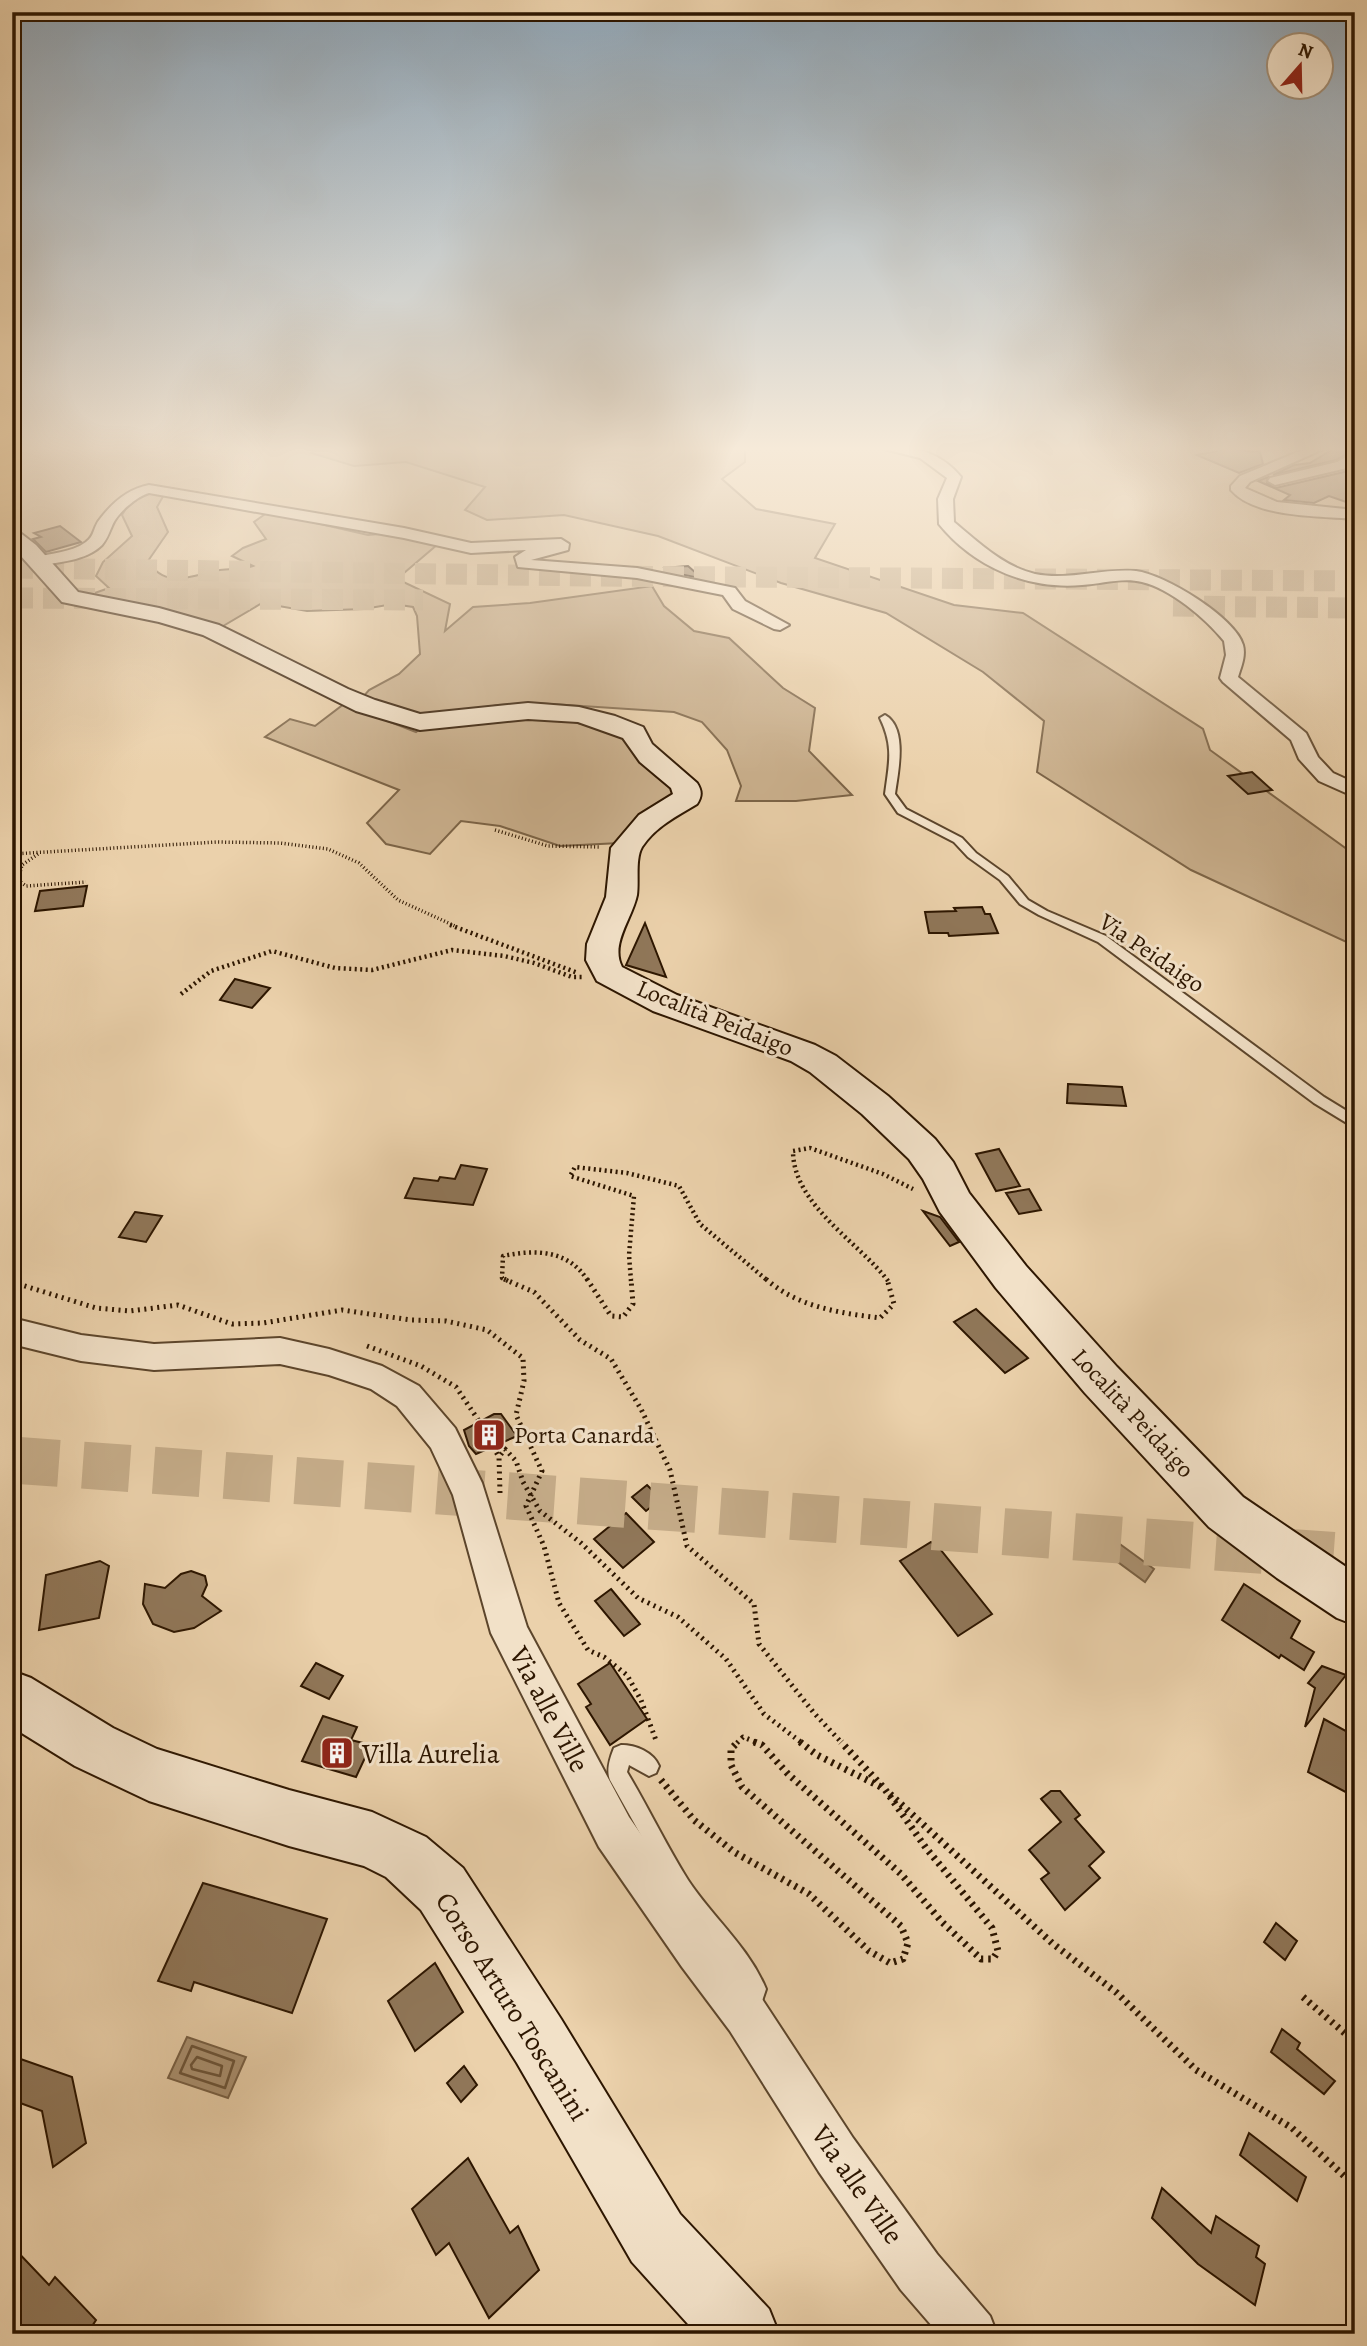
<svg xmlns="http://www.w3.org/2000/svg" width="1367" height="2346" font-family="Alegreya,serif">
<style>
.green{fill:#cbb18e;stroke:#7c6447;stroke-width:2}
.water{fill:#aa9171;stroke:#786044;stroke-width:2}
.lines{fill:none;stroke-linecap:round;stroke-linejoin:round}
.shore{stroke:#6c5438;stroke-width:2.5}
.building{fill:#907759;stroke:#2d1600;stroke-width:2}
.primary-tunnel{stroke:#c5ac89;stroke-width:47;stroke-dasharray:47 24;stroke-linecap:butt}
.highway-tunnel{stroke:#c5ac89;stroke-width:21;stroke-dasharray:21 10;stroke-linecap:butt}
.lane-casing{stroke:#5c452b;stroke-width:4}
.street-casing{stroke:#5c452b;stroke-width:4}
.secondary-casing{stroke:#2d1600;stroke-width:4}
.path-far4{stroke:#2d1600;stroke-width:2.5;stroke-dasharray:1 2;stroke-linecap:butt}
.path-far3{stroke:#2d1600;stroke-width:3.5;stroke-dasharray:1 2.5;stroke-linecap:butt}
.path-far2{stroke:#2d1600;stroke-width:4.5;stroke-dasharray:2 3.5;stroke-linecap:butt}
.path-far1{stroke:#2d1600;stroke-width:5;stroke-dasharray:2 4.5;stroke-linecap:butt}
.path{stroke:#2d1600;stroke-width:7;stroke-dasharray:2.5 5;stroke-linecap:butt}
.lane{fill:#f2e1c8;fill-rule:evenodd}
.street{fill:#f2e1c8;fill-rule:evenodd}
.secondary{fill:#f2e1c8;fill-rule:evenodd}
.labels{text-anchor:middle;stroke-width:6;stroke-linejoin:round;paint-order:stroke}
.street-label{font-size:24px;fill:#2d1600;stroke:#f2e1c8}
.poi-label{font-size:24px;fill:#2d1600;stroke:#f2e1c8;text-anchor:start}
.near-street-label{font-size:28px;fill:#2d1600;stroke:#f2e1c8}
.near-poi-label{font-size:28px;fill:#2d1600;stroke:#f2e1c8;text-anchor:start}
</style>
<rect width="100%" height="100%" fill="#ebd1ab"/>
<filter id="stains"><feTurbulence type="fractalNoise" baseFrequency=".00286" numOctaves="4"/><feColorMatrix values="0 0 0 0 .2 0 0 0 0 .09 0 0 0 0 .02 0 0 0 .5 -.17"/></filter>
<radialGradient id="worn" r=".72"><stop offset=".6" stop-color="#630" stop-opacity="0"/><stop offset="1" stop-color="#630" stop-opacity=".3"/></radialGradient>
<!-- green -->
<g class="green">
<path d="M 321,446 L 745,446 L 745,462 L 722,479 L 756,509 L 835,524 L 815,558 L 954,605 L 1023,613 L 1203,729 L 1210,750 L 1355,855 L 1355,946 L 1191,870 L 1037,772 L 1044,721 L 983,672 L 886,613 L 781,583 L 658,536 L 564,515 L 487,520 L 465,510 L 485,487 L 406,462 L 354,466 L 311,453 Z"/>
<path d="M 142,492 L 165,493 L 157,507 L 168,532 L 148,561 C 166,591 195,574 220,570 C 231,568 242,570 253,566 L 232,556 L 243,548 L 266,539 L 254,522 L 268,512 L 368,535 L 391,533 L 438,544 L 397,579 L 450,604 L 445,631 L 473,607 L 530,603 L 652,586 L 664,606 L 694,631 L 729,638 L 783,688 L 815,708 L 809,751 L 852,795 L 796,801 L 736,801 L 741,786 L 727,750 L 702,722 L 674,712 L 536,703 L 498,705 L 445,715 L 396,712 L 362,698 L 369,690 L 399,674 L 420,654 L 417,616 L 413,607 L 393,604 L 364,609 L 307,611 L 262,603 L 218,629 L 83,597 L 109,588 L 96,576 L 103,562 L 132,536 L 122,515 L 130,502 Z"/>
<path d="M 344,704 L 416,732 L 424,726 L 536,713 L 624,734 L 677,796 L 647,809 L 620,843 L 560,846 L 500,826 L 461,821 L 430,854 L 386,844 L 367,823 L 399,790 L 265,737 L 290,719 L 315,726 Z"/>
</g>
<!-- water -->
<g class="water">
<path d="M 1102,1531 L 1154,1569 L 1145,1582 L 1092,1543 Z"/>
<path d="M 187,2037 L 246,2057 L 228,2098 L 168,2078 Z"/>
</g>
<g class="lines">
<!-- shore -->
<g class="shore">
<path d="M 192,2046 L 234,2061 L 225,2088 L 180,2073 Z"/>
<path d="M 197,2057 L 222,2066 L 220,2076 L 192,2069 L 191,2065 Z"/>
</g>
</g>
<!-- building -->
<g class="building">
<path d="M 1338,446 L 1355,446 L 1355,450 L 1336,460 L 1273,475 L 1294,465 L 1310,463 Z"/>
<path d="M 1228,449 L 1260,452 L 1263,464 L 1239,473 L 1197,455 Z"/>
<path d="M 1355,465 L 1355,505 L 1329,496 L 1314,503 L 1284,500 L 1290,495 L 1258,481 L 1268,477 L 1267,483 L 1276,488 L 1348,471 Z"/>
<path d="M 60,526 L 81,542 L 46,552 L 33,539 L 41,537 L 34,533 Z"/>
<path d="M 688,566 L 696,573 L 713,575 L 709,580 L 665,571 L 664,568 Z"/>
<path d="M 1252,772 L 1272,790 L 1248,794 L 1228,776 Z"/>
<path d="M 87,886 L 83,906 L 35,911 L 40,891 Z"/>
<path d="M 982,907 L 985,914 L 990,914 L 998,933 L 949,936 L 948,933 L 929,933 L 925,912 L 956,911 L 954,908 Z"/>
<path d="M 645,923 L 666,977 L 626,965 Z"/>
<path d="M 235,979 L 270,988 L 252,1008 L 220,1000 Z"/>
<path d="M 1068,1084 L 1122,1087 L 1126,1106 L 1067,1103 Z"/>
<path d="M 999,1149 L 1020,1186 L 996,1191 L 976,1154 Z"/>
<path d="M 461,1165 L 487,1169 L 473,1205 L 405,1198 L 414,1178 L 438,1181 L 440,1177 L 455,1179 Z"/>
<path d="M 1029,1189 L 1041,1210 L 1019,1214 L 1006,1193 Z"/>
<path d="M 923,1211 L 940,1217 L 959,1242 L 950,1246 Z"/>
<path d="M 135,1212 L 162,1216 L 146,1242 L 119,1237 Z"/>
<path d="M 976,1309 L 1028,1358 L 1005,1373 L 954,1322 Z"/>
<path d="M 494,1414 L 501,1414 L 517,1436 L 476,1454 L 469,1446 L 464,1430 Z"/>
<path d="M 647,1485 L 661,1499 L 646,1511 L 632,1497 Z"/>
<path d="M 626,1513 L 654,1542 L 623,1568 L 594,1539 Z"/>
<path d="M 931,1542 L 940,1549 L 992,1614 L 958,1636 L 900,1561 Z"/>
<path d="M 100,1561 L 109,1566 L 99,1618 L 39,1630 L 46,1575 Z"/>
<path d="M 191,1571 L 205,1576 L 207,1585 L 202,1596 L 221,1611 L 194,1628 L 174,1632 L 153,1624 L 143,1604 L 145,1584 L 165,1588 L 181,1574 Z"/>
<path d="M 1244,1584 L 1300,1621 L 1291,1638 L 1314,1652 L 1304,1670 L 1281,1655 L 1279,1658 L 1222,1620 Z"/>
<path d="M 611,1589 L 640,1624 L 624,1636 L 595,1601 Z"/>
<path d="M 316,1663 L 343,1676 L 329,1699 L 301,1686 Z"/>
<path d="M 610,1663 L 647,1719 L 610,1745 L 586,1707 L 591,1704 L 578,1684 Z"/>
<path d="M 1322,1666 L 1346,1675 L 1305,1727 L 1315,1688 L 1308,1683 Z"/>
<path d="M 323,1716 L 357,1727 L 351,1740 L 371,1745 L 356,1777 L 302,1761 Z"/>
<path d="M 1324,1719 L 1355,1736 L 1355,1797 L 1308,1772 Z"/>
<path d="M 1051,1791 L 1060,1791 L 1080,1815 L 1075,1819 L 1104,1852 L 1089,1866 L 1100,1878 L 1065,1910 L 1041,1879 L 1049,1873 L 1029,1850 L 1061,1822 L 1041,1799 Z"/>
<path d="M 203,1883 L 327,1919 L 292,2013 L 194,1982 L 191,1991 L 158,1981 Z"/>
<path d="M 1276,1923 L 1297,1941 L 1285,1960 L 1264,1942 Z"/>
<path d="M 435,1963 L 463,2012 L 415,2051 L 388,2001 Z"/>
<path d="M 1282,2029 L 1300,2043 L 1297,2049 L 1335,2081 L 1324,2094 L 1271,2052 Z"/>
<path d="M 12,2056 L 72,2077 L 86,2143 L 53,2167 L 42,2111 L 12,2100 Z"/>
<path d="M 464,2066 L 477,2085 L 461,2102 L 447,2083 Z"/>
<path d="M 1249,2133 L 1306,2177 L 1297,2201 L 1240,2155 Z"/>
<path d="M 468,2158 L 510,2233 L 518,2226 L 539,2270 L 489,2318 L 449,2243 L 436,2255 L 412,2209 Z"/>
<path d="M 1162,2188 L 1211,2233 L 1216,2216 L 1259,2246 L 1256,2257 L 1265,2264 L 1255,2305 L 1198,2264 L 1152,2218 Z"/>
<path d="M 12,2246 L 49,2285 L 55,2277 L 96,2320 L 87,2334 L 12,2334 Z"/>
</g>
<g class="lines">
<!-- primary-tunnel -->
<path class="primary-tunnel" d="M 12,1460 L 1355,1557"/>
<!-- highway-tunnel -->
<g class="highway-tunnel">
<path d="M 12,568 L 587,576 L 1355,581"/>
<path d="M 12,598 L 423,600"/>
<path d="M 1173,606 L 1355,608"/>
</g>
<defs>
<g id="lane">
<path d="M 885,715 C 908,728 898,772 895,794 L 906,809 L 962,838 L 976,853 L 1008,876 L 1028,900 L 1047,911 L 1106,936 L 1324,1097 L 1355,1116 L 1355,1128 L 1314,1103 L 1098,942 L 1039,915 L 1020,904 L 1000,880 L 968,857 L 954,842 L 898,813 L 885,794 C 889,763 894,747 880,718 Z"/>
<path d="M 621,1745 C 636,1745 653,1752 659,1766 L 656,1773 L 649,1776 L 629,1765 L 627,1772 C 648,1807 666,1845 688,1880 C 713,1918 748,1946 766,1989 L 757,2016 L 749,2019 L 741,2016 L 738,2008 L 744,1990 L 730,1966 L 675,1896 L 610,1780 C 606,1770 610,1758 614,1748 Z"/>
</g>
<g id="street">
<path d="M 882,446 C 913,445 941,452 961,477 L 953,499 L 954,522 C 978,542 1004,567 1035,574 C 1069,581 1102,568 1136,571 C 1164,574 1236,618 1243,645 C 1246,656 1241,667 1238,677 L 1306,733 L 1318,757 L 1333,773 L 1355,783 L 1355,797 L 1319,781 L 1299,759 L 1291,740 L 1223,682 L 1220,678 L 1226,655 L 1224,641 C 1205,618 1171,589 1142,582 C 1123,577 1101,584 1082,585 C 1028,590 974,567 939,524 L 938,499 L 947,478 L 920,458 L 884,449 Z"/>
<path d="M 1312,446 L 1330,446 L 1250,482 L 1245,488 L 1277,502 L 1355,510 L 1355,519 C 1320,516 1255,518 1231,490 L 1231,486 L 1240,476 Z"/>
<path d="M 1355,452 L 1355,462 L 1347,468 L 1275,485 L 1268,481 L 1270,478 L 1337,462 Z"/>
<path d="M 149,485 L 404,528 L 471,543 L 561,539 L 569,544 L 568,550 L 531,560 L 637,568 L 735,588 L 745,601 L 789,625 L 780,630 L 774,629 L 733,609 L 723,595 L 637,578 L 518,567 L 515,557 L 526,550 L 471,553 L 404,538 L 149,493 C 136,497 117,513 112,526 C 109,533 107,539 102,545 C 86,561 58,562 38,566 L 30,561 L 32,558 C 50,553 71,553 86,542 C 95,536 93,527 100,519 C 113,502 128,489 149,485 Z"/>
<path d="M 12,1318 L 81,1335 L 154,1344 L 280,1338 L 329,1349 L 382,1366 L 419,1386 L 455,1428 L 482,1483 L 527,1627 L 629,1817 L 712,1937 L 762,1999 L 853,2138 L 937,2254 L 990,2316 L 997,2334 L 939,2334 L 901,2290 L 819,2172 L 730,2031 L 682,1967 L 599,1847 L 491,1633 L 453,1495 L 431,1448 L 397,1406 L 371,1389 L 329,1375 L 280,1364 L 154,1370 L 81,1361 L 12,1344 Z"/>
</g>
<g id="secondary">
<path d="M 12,530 L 19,532 L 36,545 L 78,592 L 159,608 L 219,625 L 348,689 L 375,700 L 420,714 L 528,703 L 579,707 L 615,716 L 643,727 L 652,744 L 697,783 C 702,791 702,796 697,804 C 677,816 655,827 642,847 C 635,859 639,881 637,895 C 632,919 610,944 622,967 L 677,995 L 815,1045 L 836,1056 L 888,1096 L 935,1139 L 953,1162 L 969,1193 L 1026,1266 L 1117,1367 L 1243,1497 L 1355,1573 L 1355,1625 L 1337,1618 L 1277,1578 L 1209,1527 L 1085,1393 L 996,1288 L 940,1212 L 923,1179 L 909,1159 L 862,1114 L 810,1072 L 791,1061 L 653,1011 L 597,981 L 586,960 L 587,944 L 606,897 L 611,848 L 639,815 L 673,794 L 671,788 L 640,762 L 623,738 L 578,722 L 528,719 L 420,730 L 356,711 L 203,635 L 159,622 L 62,602 L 12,546 Z"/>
<path d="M 12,1671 L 31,1678 L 113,1728 L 157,1749 L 289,1790 L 372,1812 L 426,1837 L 463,1868 L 561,2019 L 680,2214 L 769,2309 L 779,2334 L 697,2334 L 632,2262 L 517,2063 L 421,1910 L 386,1877 L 364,1866 L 289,1846 L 149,1801 L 75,1766 L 12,1727 Z"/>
</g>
</defs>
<!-- lane casing -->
<use href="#lane" class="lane-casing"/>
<!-- street casing -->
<use href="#street" class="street-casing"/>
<!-- secondary casing -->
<use href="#secondary" class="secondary-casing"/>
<!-- path-far4 -->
<path class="path-far4" d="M 234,446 L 258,448"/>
<!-- path-far3 -->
<g class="path-far3">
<path d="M 495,830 L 548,846 L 601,847"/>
<path d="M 12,854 L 217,842 L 280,843 L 328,849 L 359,863 L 398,900 L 455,926"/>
<path d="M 38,854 L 22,865 L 18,880 L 26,886 L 86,882"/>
</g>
<!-- path-far2 -->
<g class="path-far2">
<path d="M 450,925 L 578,973"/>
<path d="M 181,994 L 211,971 L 272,951 L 335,968 L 372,970 L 452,950 L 504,956 L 534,963 L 572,977 L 582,977"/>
<path d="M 508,1281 L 502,1278 L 503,1256 C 536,1249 569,1250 588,1281"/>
<path d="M 631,1281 L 629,1255 L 634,1196 L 570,1176 L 575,1167 L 627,1173 L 679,1186 L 700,1224 L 768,1281"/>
<path d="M 888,1281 C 860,1243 793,1205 793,1151 L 810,1148 L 883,1174 L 913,1189"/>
</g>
<!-- path-far1 -->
<g class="path-far1">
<path d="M 504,1279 L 534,1292 L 580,1340 L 611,1359 L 641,1409 L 670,1470 L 687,1546 L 754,1604 L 759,1644 L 814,1713 L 842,1743"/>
<path d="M 587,1279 L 611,1316 L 623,1317 L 633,1304 L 631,1279"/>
<path d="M 766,1279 C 797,1307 840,1313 880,1318 L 894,1304 L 887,1279"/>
<path d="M 12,1282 L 96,1308 L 130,1311 L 178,1305 L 232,1324 L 263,1323 L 342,1310 L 411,1320 L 446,1321 L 487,1330 L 523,1358 L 524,1381 L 516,1415 L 542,1471 L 526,1506 L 544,1546 L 559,1603 L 588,1650 L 604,1657 L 627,1675 L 641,1700 L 657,1743"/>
<path d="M 367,1346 L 421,1366 L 456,1387 L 479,1421"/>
<path d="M 493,1447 L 499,1457"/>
<path d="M 500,1493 L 499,1457 L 505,1449 L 516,1461 L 523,1482 L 540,1511 L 581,1543 L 638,1598 L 678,1617 L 726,1659 L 764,1714 L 802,1743"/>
<path d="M 737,1743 L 743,1737 L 758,1743"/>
</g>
<!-- path -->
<g class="path">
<path d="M 754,1742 L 762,1745 L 788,1774 L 901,1874 L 942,1922 L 981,1959 L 993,1959 L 998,1951 L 992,1928 L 926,1848 L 884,1788 L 841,1742"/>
<path d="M 800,1742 L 817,1755 L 881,1787"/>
<path d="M 661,1780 L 694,1820 L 734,1852 L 809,1894 L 869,1951 L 890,1963 L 903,1959 L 908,1943 L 901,1926 L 742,1787 L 731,1765 L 731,1749 L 738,1742"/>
<path d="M 890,1794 L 1052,1943 L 1117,1993 L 1196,2070 L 1292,2128 L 1355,2186"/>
<path d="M 1303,1997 L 1355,2042"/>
</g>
<!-- lane -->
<use href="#lane" class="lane"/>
<!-- street -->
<use href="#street" class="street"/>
<!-- secondary -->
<use href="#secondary" class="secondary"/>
</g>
<!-- sky -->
<linearGradient id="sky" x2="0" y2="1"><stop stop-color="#8fa6b8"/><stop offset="0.58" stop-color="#f6ead9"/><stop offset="1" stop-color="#f6ead9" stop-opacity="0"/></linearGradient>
<rect width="1367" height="774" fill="url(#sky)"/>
<!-- icons -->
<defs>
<symbol id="building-square" viewBox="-11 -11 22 22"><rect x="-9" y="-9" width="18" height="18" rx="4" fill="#8f2418" stroke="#f2e1c8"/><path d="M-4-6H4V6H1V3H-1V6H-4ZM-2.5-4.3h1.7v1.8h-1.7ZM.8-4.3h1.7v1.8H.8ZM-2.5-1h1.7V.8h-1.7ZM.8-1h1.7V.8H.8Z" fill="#fff"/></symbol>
</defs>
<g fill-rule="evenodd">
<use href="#building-square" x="470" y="1416" width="38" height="38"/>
<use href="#building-square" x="318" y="1734" width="38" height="38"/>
</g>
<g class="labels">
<!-- street labels -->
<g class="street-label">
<text transform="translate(1152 953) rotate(34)" y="8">Via Peidaigo</text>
<text transform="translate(715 1018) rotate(22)" y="8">Località Peidaigo</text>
<text transform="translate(1133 1413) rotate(47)" y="8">Località Peidaigo</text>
</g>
<!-- poi labels -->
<g class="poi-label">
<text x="514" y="1443">Porta Canarda</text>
</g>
<!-- near-street labels -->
<g class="near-street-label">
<text transform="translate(550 1709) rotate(62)" y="10">Via alle Ville</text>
<text transform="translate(513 2006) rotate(58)" y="10">Corso Arturo Toscanini</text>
<text transform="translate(858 2184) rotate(55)" y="10">Via alle Ville</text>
</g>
<!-- near-poi labels -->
<g class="near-poi-label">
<text x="362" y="1763">Villa Aurelia</text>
</g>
</g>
<!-- margin -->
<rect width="1367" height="2346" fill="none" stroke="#ebd1ab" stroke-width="42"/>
<rect x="14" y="14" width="1339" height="2318" fill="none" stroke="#2d1600" stroke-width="3.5"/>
<rect x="21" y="21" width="1325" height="2304" fill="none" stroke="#2d1600" stroke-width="2"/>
<!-- north arrow -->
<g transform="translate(1300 66) rotate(20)"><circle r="33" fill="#f2e1c8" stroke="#a39078" stroke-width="2"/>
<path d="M0-5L12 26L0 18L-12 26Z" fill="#8f2418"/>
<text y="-10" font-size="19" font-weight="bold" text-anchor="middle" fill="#2d1600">N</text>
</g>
<rect width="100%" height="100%" filter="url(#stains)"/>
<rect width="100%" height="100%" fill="url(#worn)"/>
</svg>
